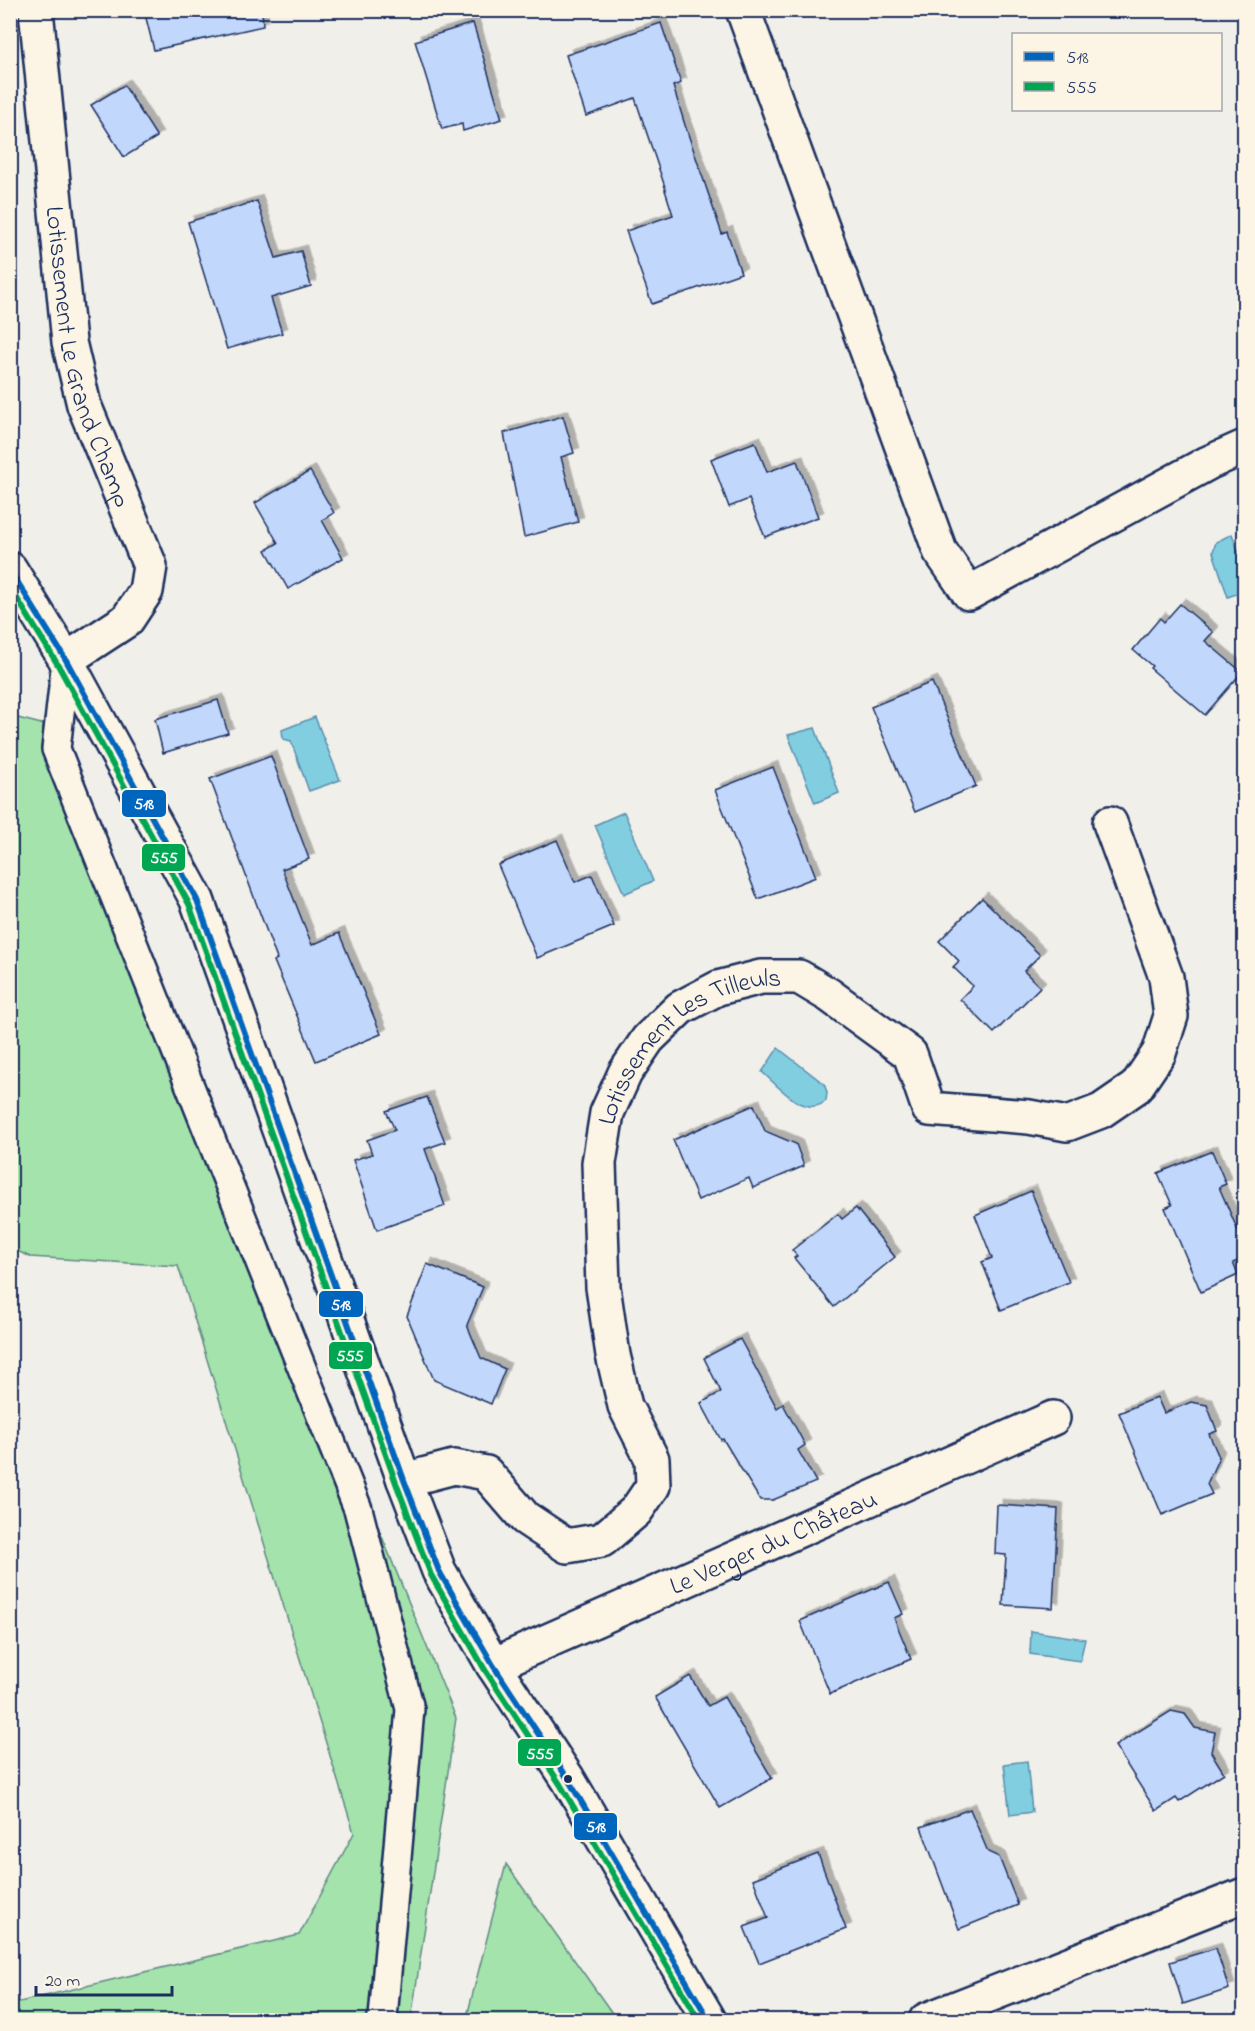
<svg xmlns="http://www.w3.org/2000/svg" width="1255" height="2031" font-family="'Indie Flower',sans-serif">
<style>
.green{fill:#a4e3ab;stroke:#608984;stroke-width:1.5}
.water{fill:#82cee1;stroke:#598ead;stroke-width:1.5}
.building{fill:#c2d7fc;stroke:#1b2f5e;stroke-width:1.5;filter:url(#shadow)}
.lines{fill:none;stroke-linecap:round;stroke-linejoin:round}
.service-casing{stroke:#1b2f5e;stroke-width:32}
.minor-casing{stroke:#1b2f5e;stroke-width:38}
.service{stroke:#fcf5e5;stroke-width:27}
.minor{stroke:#fcf5e5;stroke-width:33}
.bus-1-casing{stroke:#fcf5e5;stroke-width:10}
.bus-2-casing{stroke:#fcf5e5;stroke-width:10}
.bus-1{stroke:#0065bd;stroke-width:6}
.bus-2{stroke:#00a651;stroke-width:6}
.bus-dot{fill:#1b2f5e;stroke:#fcf5e5;stroke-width:2}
.labels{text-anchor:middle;stroke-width:5;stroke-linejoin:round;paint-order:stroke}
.street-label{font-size:26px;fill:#1b2f5e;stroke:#fcf5e5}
.line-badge{stroke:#fcf5e5;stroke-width:2}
.badge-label{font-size:16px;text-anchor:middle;font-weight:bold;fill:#fff}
</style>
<defs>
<filter id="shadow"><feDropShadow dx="5.5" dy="-5.5" stdDeviation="0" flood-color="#0004"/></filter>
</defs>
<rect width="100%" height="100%" fill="#f0efea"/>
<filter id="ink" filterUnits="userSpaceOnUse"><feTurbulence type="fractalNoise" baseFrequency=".0167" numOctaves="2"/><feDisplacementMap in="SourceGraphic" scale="12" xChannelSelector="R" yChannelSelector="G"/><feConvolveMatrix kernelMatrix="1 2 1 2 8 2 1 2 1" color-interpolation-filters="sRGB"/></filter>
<g filter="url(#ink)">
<!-- green -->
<g class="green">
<path d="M 10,716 L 45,725 L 314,1370 L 456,1718 L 411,2020 L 11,2020 L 11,2004 L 299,1935 L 354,1833 L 178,1266 L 30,1257 L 11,1248 Z"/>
<path d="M 506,1864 L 617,2020 L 466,2020 Z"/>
</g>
<!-- water -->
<g class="water">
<path d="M 1232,534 L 1244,567 L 1244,591 L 1228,597 L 1213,552 L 1216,542 Z"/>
<path d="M 315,717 L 340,780 L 309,791 L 291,741 L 283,739 L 282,730 Z"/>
<path d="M 815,728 L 839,793 L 815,803 L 788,735 Z"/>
<path d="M 624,812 L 653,881 L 624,894 L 595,825 Z"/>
<path d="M 778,1048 L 824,1084 L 827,1092 L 826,1101 C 805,1119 778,1086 762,1072 Z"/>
<path d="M 1031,1631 L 1085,1639 L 1080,1661 L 1030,1654 Z"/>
<path d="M 1027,1761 L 1032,1812 L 1010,1815 L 1004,1764 Z"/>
</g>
<!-- building -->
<g class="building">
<path d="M 144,10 L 262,10 L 263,26 L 154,50 Z"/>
<path d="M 473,23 L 502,119 L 463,131 L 462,124 L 442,129 L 415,41 Z"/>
<path d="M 661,23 L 681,83 L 673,86 L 685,125 L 722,234 L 727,232 L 741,273 L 652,304 L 626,231 L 673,215 L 665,190 L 666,190 L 635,98 L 586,116 L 566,55 Z"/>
<path d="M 124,85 L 157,137 L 124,157 L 91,105 Z"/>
<path d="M 257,201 L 276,258 L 301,251 L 311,286 L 271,298 L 282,333 L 227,349 L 188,222 Z"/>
<path d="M 563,416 L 574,453 L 561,457 L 578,522 L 524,537 L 504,433 Z"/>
<path d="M 755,442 L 767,472 L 797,461 L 818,517 L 765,537 L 749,499 L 729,507 L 711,459 Z"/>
<path d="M 310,471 L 334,513 L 322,520 L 343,558 L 288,589 L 266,550 L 278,543 L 255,503 Z"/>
<path d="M 1180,604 L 1213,632 L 1205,641 L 1242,672 L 1205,715 L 1150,668 L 1152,666 L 1133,650 L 1160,618 L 1164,622 Z"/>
<path d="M 932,682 L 976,786 L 915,812 L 871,707 Z"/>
<path d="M 218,700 L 228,733 L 163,753 L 155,719 Z"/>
<path d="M 271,756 L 309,859 L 282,869 L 312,945 L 339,933 L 381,1034 L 316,1061 L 274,961 L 277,959 L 210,779 Z"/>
<path d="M 773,767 L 816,877 L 758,899 L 715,790 Z"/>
<path d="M 557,840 L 575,882 L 592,875 L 614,926 L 537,958 L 498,865 Z"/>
<path d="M 982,898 L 1040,955 L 1024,971 L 1040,987 L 994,1033 L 960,999 L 973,986 L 953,967 L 959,961 L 939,941 Z"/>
<path d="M 427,1097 L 445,1142 L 425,1149 L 445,1206 L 377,1230 L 353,1160 L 372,1154 L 367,1140 L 395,1130 L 386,1111 Z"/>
<path d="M 754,1105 L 765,1131 L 796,1144 L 804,1166 L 753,1188 L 749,1178 L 698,1200 L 673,1140 Z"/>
<path d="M 1212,1151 L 1226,1184 L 1219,1187 L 1245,1247 L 1245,1258 L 1233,1263 L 1238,1275 L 1201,1292 L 1165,1208 L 1172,1205 L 1158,1173 Z"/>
<path d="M 1031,1191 L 1069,1282 L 1001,1310 L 982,1262 L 992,1258 L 975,1215 Z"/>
<path d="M 856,1208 L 895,1257 L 834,1307 L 794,1258 L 797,1256 L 792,1250 L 838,1214 L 842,1219 Z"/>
<path d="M 427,1264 L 483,1287 L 467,1325 L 481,1358 L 505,1369 L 491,1404 L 434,1380 L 407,1316 Z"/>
<path d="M 740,1339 L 777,1408 L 783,1404 L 805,1445 L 798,1450 L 816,1482 L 773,1500 L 760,1500 L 723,1439 L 721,1440 L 701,1403 L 721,1392 L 704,1358 Z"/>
<path d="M 1157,1397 L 1164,1413 L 1191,1402 L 1207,1405 L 1217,1431 L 1209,1434 L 1219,1457 L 1207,1484 L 1212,1494 L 1162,1515 L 1119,1413 Z"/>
<path d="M 997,1505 L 1058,1509 L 1053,1608 L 1003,1605 L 1006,1555 L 995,1554 Z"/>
<path d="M 889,1582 L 903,1614 L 894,1618 L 911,1659 L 830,1694 L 800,1621 Z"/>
<path d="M 690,1676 L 708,1706 L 724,1697 L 772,1778 L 720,1808 L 655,1697 Z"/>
<path d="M 1171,1711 L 1185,1714 L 1195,1728 L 1215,1732 L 1211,1752 L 1224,1773 L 1179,1802 L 1176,1798 L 1156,1811 L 1115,1746 Z"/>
<path d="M 970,1809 L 988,1852 L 999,1857 L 1018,1905 L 959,1929 L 921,1827 Z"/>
<path d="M 818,1854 L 846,1929 L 759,1963 L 744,1927 L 768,1918 L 753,1879 Z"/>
<path d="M 1216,1948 L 1229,1989 L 1183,2004 L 1170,1962 Z"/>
</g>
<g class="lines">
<defs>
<path id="service" d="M 66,660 L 56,749 L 358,1509 L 410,1709 L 383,2018 L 381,2020"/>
<g id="minor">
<path id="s1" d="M 36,10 L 69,342 L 84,405 L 150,566 L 146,591 L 127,620 L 66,660"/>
<path d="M 743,10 L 940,551 L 969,593 L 1208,463 L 1244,447"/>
<path d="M 10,569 L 66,660 L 197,900 L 404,1480 L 439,1571 L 493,1665 L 568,1779 L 709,2020"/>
<path id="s2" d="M 404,1480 L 454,1467 L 486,1473 L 525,1518 L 567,1546 L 602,1540 L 636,1511 L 653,1486 L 652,1459 L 625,1406 L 613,1355 L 603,1287 L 599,1163 L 607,1113 L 625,1073 L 648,1039 L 680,1008 L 718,988 L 761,977 L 799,977 L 829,995 L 910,1054 L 929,1109 L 1029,1117 L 1067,1124 L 1101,1111 L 1136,1087 L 1159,1053 L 1171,1016 L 1166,977 L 1110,823"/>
<path id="s3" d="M 493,1665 L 1053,1418"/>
<path d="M 926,2020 L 1244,1895"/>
</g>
</defs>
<!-- service casing -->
<use href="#service" class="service-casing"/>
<!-- minor casing -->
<use href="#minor" class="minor-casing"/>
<!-- service -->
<use href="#service" class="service"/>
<!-- minor -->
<use href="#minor" class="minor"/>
<defs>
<path id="bus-1" d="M 10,570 L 66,660 L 197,900 L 404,1480 L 439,1571 L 493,1665 L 568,1779 L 709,2020"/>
<path id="bus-2" d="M 10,587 L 58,665 L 189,904 L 396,1483 L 431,1575 L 485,1670 L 560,1784 L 699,2020"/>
</defs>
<!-- bus-1 casing -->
<use href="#bus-1" class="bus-1-casing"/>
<!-- bus-2 casing -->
<use href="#bus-2" class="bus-2-casing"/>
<!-- bus-1 -->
<use href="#bus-1" class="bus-1"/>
<!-- bus-2 -->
<use href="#bus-2" class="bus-2"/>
</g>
</g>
<!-- markers -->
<circle class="bus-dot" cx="568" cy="1779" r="5"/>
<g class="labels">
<!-- street labels -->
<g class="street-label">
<text dy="9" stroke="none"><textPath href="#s1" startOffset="352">Lotissement Le Grand Champ</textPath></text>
<text dy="9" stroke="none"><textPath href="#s2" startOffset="800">Lotissement Les Tilleuls</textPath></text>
<text dy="9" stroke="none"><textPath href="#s3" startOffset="306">Le Verger du Château</textPath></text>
</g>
</g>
<g class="line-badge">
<rect x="121" y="789" width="46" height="29" rx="6" fill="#0065bd"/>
<rect x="141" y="843" width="45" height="29" rx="6" fill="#00a651"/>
<rect x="318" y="1290" width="46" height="28" rx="6" fill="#0065bd"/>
<rect x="328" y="1341" width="45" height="29" rx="6" fill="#00a651"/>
<rect x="517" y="1738" width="45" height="29" rx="6" fill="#00a651"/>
<rect x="573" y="1812" width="45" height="29" rx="6" fill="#0065bd"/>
</g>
<g class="badge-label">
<text x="144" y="809">518</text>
<text x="164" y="863">555</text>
<text x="341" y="1310">518</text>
<text x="350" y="1361">555</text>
<text x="540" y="1759">555</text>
<text x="596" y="1832">518</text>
</g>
<!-- margin -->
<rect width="1255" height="2031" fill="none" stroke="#fcf5e5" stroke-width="36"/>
<rect x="18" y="18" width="1219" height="1995" fill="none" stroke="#1b2f5e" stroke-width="2" filter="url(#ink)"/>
<!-- legend -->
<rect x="1012" y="33" width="210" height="78" fill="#fcf5e5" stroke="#a2a6af" stroke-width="1.5"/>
<rect x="1024" y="52" width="30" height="9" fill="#0065bd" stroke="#a2a6af" stroke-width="1.5"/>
<text x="1066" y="63" font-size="18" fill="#1b2f5e">518</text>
<rect x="1024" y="82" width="30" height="9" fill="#00a651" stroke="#a2a6af" stroke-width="1.5"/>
<text x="1066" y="93" font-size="18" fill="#1b2f5e">555</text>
<!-- scale -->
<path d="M36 1986v9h136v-9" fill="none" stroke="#1b2f5e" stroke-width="3"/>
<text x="45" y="1986" font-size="18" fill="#1b2f5e" stroke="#fcf5e5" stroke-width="4.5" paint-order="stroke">20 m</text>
</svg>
